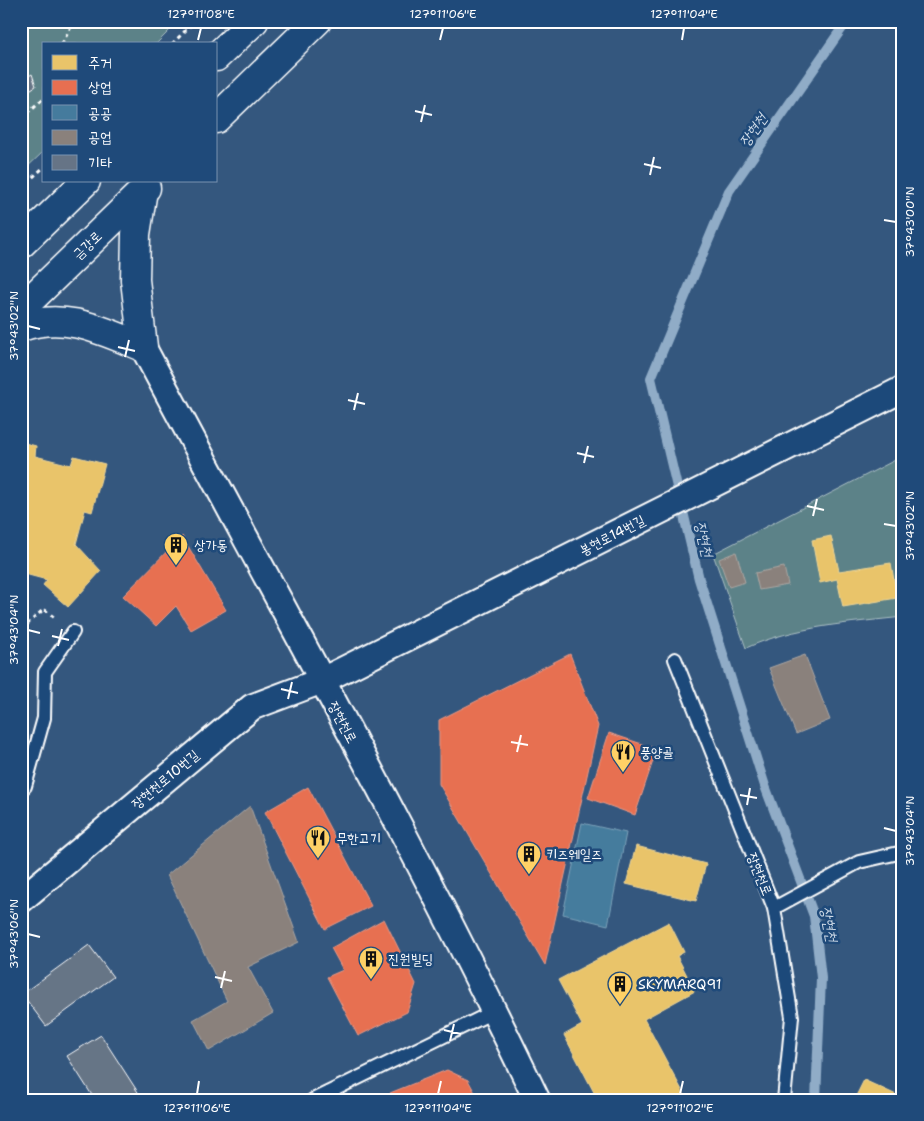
<svg xmlns="http://www.w3.org/2000/svg" width="924" height="1121" font-family="'Shantell Sans','Poor Story',sans-serif">
<style>
.green{fill:#5b8288;stroke:#adc0c4}
.homes{fill:#e9c46a;stroke:#f0d697}
.shops{fill:#e76f51;stroke:#ee9a85}
.public{fill:#457b9d;stroke:#7da3ba}
.industry{fill:#8a817c;stroke:#ada7a3}
.lines{fill:none;stroke-linecap:round;stroke-linejoin:round}
.stream{stroke:#90acc7;stroke-width:10}
.building{fill:#667486;stroke:#fff}
.service-casing{stroke:#fff;stroke-width:16}
.minor-casing{stroke:#fff;stroke-width:29}
.secondary-casing{stroke:#fff;stroke-width:31}
.path{stroke:#fff;stroke-width:3;stroke-dasharray:4 4;stroke-linecap:butt}
.service{stroke:#1f4a7a;stroke-width:12}
.minor{stroke:#1f4a7a;stroke-width:25}
.secondary{stroke:#1f4a7a;stroke-width:28}
.ticks{fill:none;stroke:#fff;stroke-width:2}
.labels{text-anchor:middle;stroke-width:5;stroke-linejoin:round;paint-order:stroke}
.street-label{font-size:14px;fill:#fff;stroke:#1f4a7a}
.poi-label{font-size:14px;fill:#fff;stroke:#1f4a7a;text-anchor:start}
.water-label{font-size:15px;font-style:italic;fill:#d1dce8;stroke:#1f4a7a}
.neatline{fill:none;stroke:#fff;stroke-width:2}
.ticks-label{font-size:12px;text-anchor:middle;fill:#fff}
</style>
<rect width="100%" height="100%" fill="#34577e"/>
<filter id="ink" filterUnits="userSpaceOnUse"><feTurbulence type="fractalNoise" baseFrequency=".02" numOctaves="2"/><feDisplacementMap in="SourceGraphic" scale="10" xChannelSelector="R" yChannelSelector="G"/><feConvolveMatrix kernelMatrix="1 2 1 2 8 2 1 2 1" color-interpolation-filters="sRGB"/></filter>
<g filter="url(#ink)">
<!-- green -->
<g class="green">
<path d="M 21,21 L 179,21 L 156,44 L 44,44 L 44,151 L 21,173 Z"/>
<path d="M 903,456 L 903,617 C 850,623 795,626 746,648 L 713,554 Z"/>
</g>
<!-- homes -->
<g class="homes">
<path d="M 21,442 L 36,446 L 35,456 L 71,465 L 74,456 L 105,464 L 92,512 L 85,510 L 76,544 L 101,571 L 68,607 L 43,585 L 47,580 L 21,573 Z"/>
<path d="M 831,536 L 839,571 L 891,563 L 897,598 L 843,607 L 837,579 L 820,583 L 812,540 Z"/>
<path d="M 636,846 L 706,864 L 696,901 L 626,884 Z"/>
<path d="M 669,922 L 684,952 L 677,956 L 695,991 L 644,1019 L 684,1094 L 683,1100 L 598,1100 L 564,1035 L 582,1025 L 558,980 Z"/>
<path d="M 864,1080 L 903,1098 L 903,1100 L 854,1100 Z"/>
</g>
<!-- shops -->
<g class="shops">
<path d="M 182,536 L 226,610 L 191,630 L 176,606 L 156,626 L 123,596 Z"/>
<path d="M 570,654 L 598,726 L 545,965 L 439,784 L 439,720 Z"/>
<path d="M 609,733 L 657,749 L 635,815 L 588,798 Z"/>
<path d="M 308,787 L 371,906 L 325,929 L 265,812 Z"/>
<path d="M 384,919 L 416,984 L 407,1012 L 358,1036 L 327,977 L 343,970 L 331,948 Z"/>
<path d="M 447,1070 L 468,1080 L 479,1100 L 394,1100 L 390,1093 Z"/>
</g>
<!-- public -->
<path class="public" d="M 582,823 L 626,833 L 608,925 L 563,914 Z"/>
<!-- industry -->
<g class="industry">
<path d="M 736,552 L 745,582 L 729,587 L 719,559 Z"/>
<path d="M 784,567 L 788,585 L 759,590 L 755,573 Z"/>
<path d="M 805,655 L 830,720 L 796,734 L 769,668 Z"/>
<path d="M 250,806 L 299,942 L 248,967 L 273,1013 L 209,1051 L 193,1020 L 227,1001 L 167,875 Z"/>
</g>
<g class="lines">
<!-- stream -->
<path class="stream" d="M 816,1100 L 821,978 L 814,916 L 765,786 L 699,579 L 651,378 L 729,191 L 847,21"/>
</g>
<!-- building -->
<g class="building">
<path d="M 32,74 L 36,86 L 21,95 L 21,81 Z"/>
<path d="M 89,945 L 113,977 L 46,1026 L 22,994 Z"/>
<path d="M 101,1035 L 143,1100 L 95,1100 L 67,1056 Z"/>
</g>
<g class="lines">
<defs>
<g id="service">
<path d="M 675,659 L 774,908 L 792,1017 L 784,1100"/>
<path d="M 21,790 L 25,786 L 44,718 L 45,672 L 73,632"/>
<path d="M 774,908 L 859,862 L 903,852"/>
<path d="M 313,1100 L 495,1011"/>
</g>
<g id="minor">
<path d="M 143,347 C 276,597 415,844 537,1100"/>
<path d="M 21,900 L 252,707 L 321,681 L 903,389"/>
</g>
<g id="secondary">
<path d="M 216,57 L 254,21"/>
<path d="M 216,119 L 317,21"/>
<path d="M 21,244 L 86,181"/>
<path d="M 21,309 L 146,188"/>
<path d="M 21,327 C 65,311 103,331 143,347 L 135,280 L 136,234 L 143,190"/>
</g>
</defs>
<!-- service casing -->
<use href="#service" class="service-casing"/>
<!-- minor casing -->
<use href="#minor" class="minor-casing"/>
<!-- secondary casing -->
<use href="#secondary" class="secondary-casing"/>
<!-- path -->
<g class="path">
<path d="M 62,44 L 72,25 L 78,21"/>
<path d="M 172,44 L 195,21"/>
<path d="M 21,118 L 44,98"/>
<path d="M 21,188 L 44,167"/>
<path d="M 21,630 L 44,609 L 56,619"/>
</g>
<!-- service -->
<use href="#service" class="service"/>
<!-- minor -->
<use href="#minor" class="minor"/>
<!-- secondary -->
<use href="#secondary" class="secondary"/>
</g>
</g>
<!-- ticks -->
<path class="ticks" d="M 198,40 L 201,28M 440,40 L 443,28M 682,40 L 684,28M 415,111 L 432,115M 421,122 L 425,105M 644,164 L 661,168M 650,175 L 654,157M 884,220 L 896,222M 28,326 L 40,329M 118,347 L 135,351M 125,357 L 129,340M 348,400 L 365,404M 354,410 L 358,393M 577,453 L 594,457M 584,463 L 588,446M 807,506 L 824,510M 813,516 L 817,499M 884,524 L 896,526M 28,630 L 40,633M 52,636 L 69,640M 58,646 L 62,629M 281,689 L 298,693M 288,699 L 292,682M 511,742 L 528,745M 517,752 L 521,735M 740,795 L 757,798M 747,805 L 750,788M 884,828 L 896,831M 28,934 L 40,937M 215,977 L 232,981M 221,988 L 225,971M 444,1030 L 461,1034M 450,1041 L 454,1024M 197,1094 L 199,1081M 438,1094 L 441,1081M 680,1094 L 683,1081"/>
<!-- icons -->
<defs>
<symbol id="building-pin" viewBox="-11 -11 22 30"><path d="M0 17L-7.5 6A9.5 9.5 0 1 1 7.5 6Z" fill="#ffd166" stroke="#1f4a7a"/><path d="M-4-6H4V6H1V3H-1V6H-4ZM-2.5-4.3h1.7v1.8h-1.7ZM.8-4.3h1.7v1.8H.8ZM-2.5-1h1.7V.8h-1.7ZM.8-1h1.7V.8H.8Z" fill="#111"/></symbol>
<symbol id="restaurant-pin" viewBox="-11 -11 22 30"><path d="M0 17L-7.5 6A9.5 9.5 0 1 1 7.5 6Z" fill="#ffd166" stroke="#1f4a7a"/><path d="M-5-6h1v4h1v-4h1v4h1v-4h1v5L-1.5 .5V6h-2V.5L-5-1ZM5-6V6H3V1.5H1.5Q1.5-4 5-6Z" fill="#111"/></symbol>
</defs>
<g fill-rule="evenodd">
<use href="#building-pin" x="162" y="531" width="28" height="38"/>
<use href="#restaurant-pin" x="609" y="738" width="28" height="38"/>
<use href="#restaurant-pin" x="304" y="824" width="28" height="38"/>
<use href="#building-pin" x="515" y="840" width="28" height="38"/>
<use href="#building-pin" x="357" y="945" width="28" height="38"/>
<use href="#building-pin" x="606" y="970" width="28" height="38"/>
</g>
<g class="labels">
<!-- street labels -->
<g class="street-label">
<text transform="translate(87 245) rotate(-44)" y="5">금강로</text>
<text transform="translate(612 535) rotate(-27)" y="5">봉현로14번길</text>
<text transform="translate(343 722) rotate(62)" y="5">장현천로</text>
<text transform="translate(165 779) rotate(-40)" y="5">장현천로10번길</text>
<text transform="translate(760 874) rotate(68)" y="5">장현천로</text>
</g>
<!-- poi labels -->
<g class="poi-label">
<text x="194" y="550">상가동</text>
<text x="640" y="757">풍양골</text>
<text x="336" y="843">무한고기</text>
<text x="546" y="859">키즈웨일즈</text>
<text x="388" y="964">진원빌딩</text>
<text x="638" y="989">SKYMARQ91</text>
</g>
<!-- water labels -->
<g class="water-label">
<text transform="translate(753 130) rotate(-55)" y="5">장현천</text>
<text transform="translate(704 539) rotate(77)" y="5">장현천</text>
<text transform="translate(829 924) rotate(79)" y="5">장현천</text>
</g>
</g>
<!-- margin -->
<rect width="924" height="1121" fill="none" stroke="#1f4a7a" stroke-width="55"/>
<!-- legend -->
<rect x="42" y="42" width="175" height="140" fill="#1f4a7a" stroke="#7992af"/>
<rect x="52" y="55" width="25" height="15" fill="#e9c46a" stroke="#7992af"/>
<text x="88" y="68" font-size="15" fill="#ffffff">주거</text>
<rect x="52" y="80" width="25" height="15" fill="#e76f51" stroke="#7992af"/>
<text x="88" y="92" font-size="15" fill="#ffffff">상업</text>
<rect x="52" y="105" width="25" height="15" fill="#457b9d" stroke="#7992af"/>
<text x="88" y="118" font-size="15" fill="#ffffff">공공</text>
<rect x="52" y="130" width="25" height="15" fill="#8a817c" stroke="#7992af"/>
<text x="88" y="142" font-size="15" fill="#ffffff">공업</text>
<rect x="52" y="155" width="25" height="15" fill="#667486" stroke="#7992af"/>
<text x="88" y="168" font-size="15" fill="#ffffff">기타</text>
<rect x="28" y="28" width="868" height="1066" class="neatline"/>
<g class="ticks-label">
<text x="201" y="18">127°11'08"E</text>
<text x="443" y="18">127°11'06"E</text>
<text x="684" y="18">127°11'04"E</text>
<text transform="translate(910 222) rotate(-90)" y="4">37°43'00"N</text>
<text transform="translate(14 326) rotate(-90)" y="4">37°43'02"N</text>
<text transform="translate(910 526) rotate(-90)" y="4">37°43'02"N</text>
<text transform="translate(14 630) rotate(-90)" y="4">37°43'04"N</text>
<text transform="translate(910 831) rotate(-90)" y="4">37°43'04"N</text>
<text transform="translate(14 934) rotate(-90)" y="4">37°43'06"N</text>
<text x="197" y="1112">127°11'06"E</text>
<text x="438" y="1112">127°11'04"E</text>
<text x="680" y="1112">127°11'02"E</text>
</g>
</svg>
